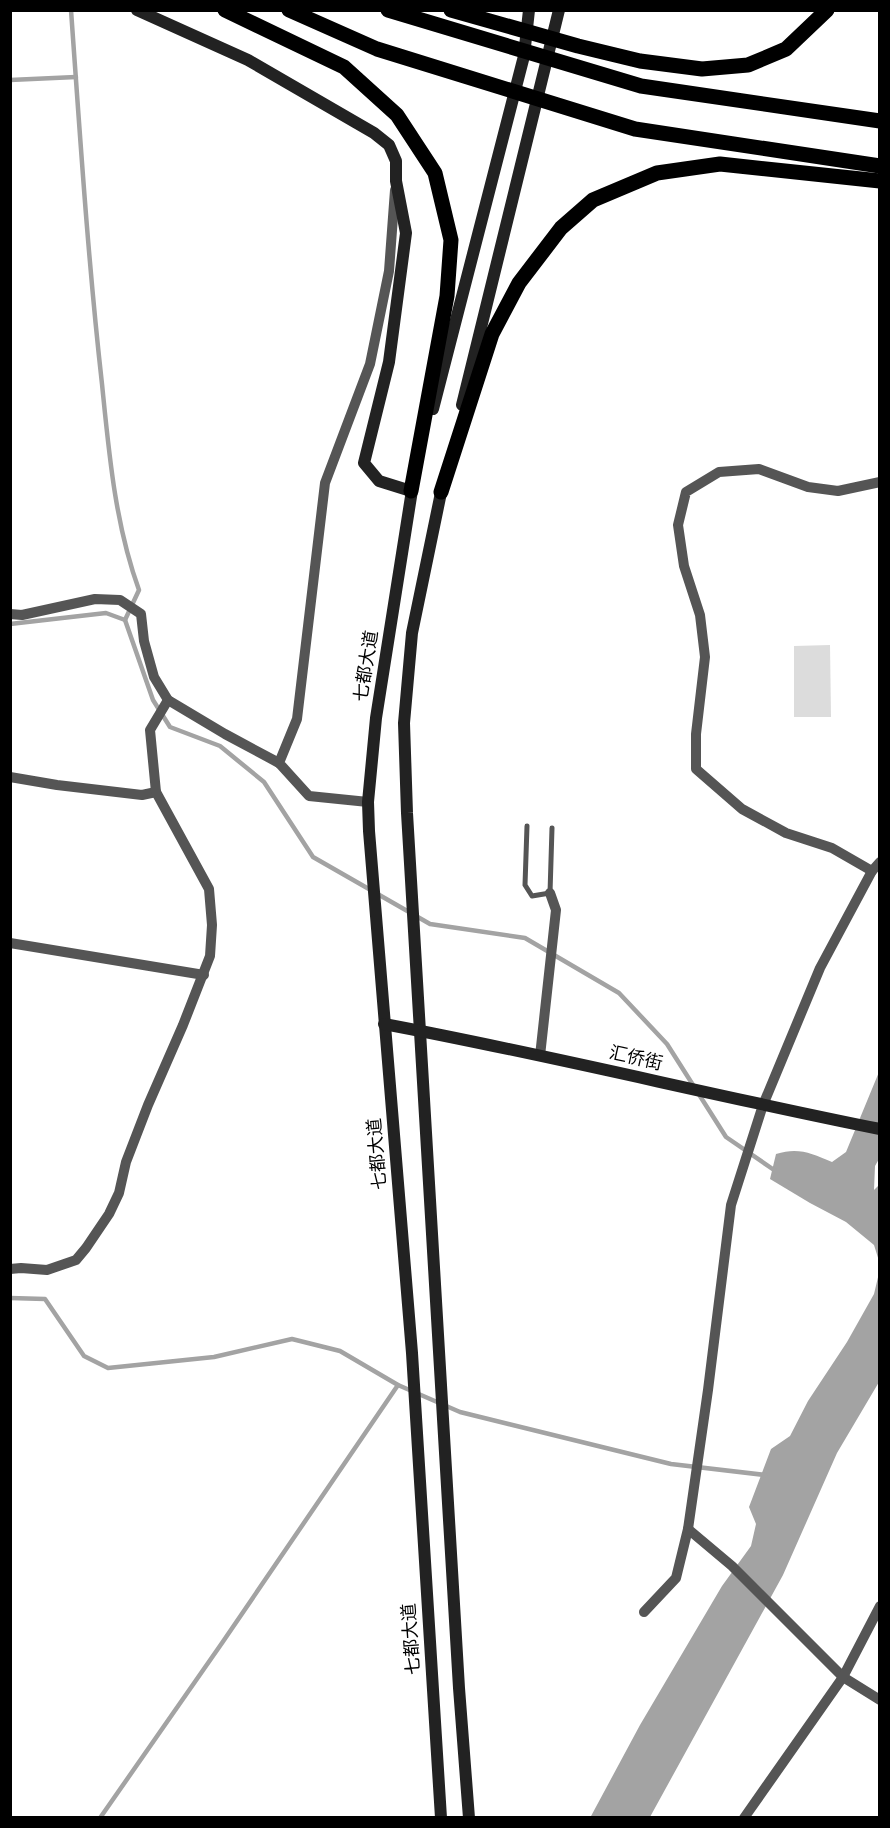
<svg xmlns="http://www.w3.org/2000/svg" width="890" height="1828" font-family="'Noto Sans','Noto Sans SC',sans-serif">
<style>
.green{fill:#dcdcdc}
.water{fill:#a3a3a3}
.lines{fill:none;stroke-linecap:round;stroke-linejoin:round}
.stream{stroke:#a3a3a3;stroke-width:4.5}
.lane{stroke:#555;stroke-width:5}
.street{stroke:#555;stroke-width:10}
.secondary{stroke:#222;stroke-width:12}
.primary{stroke:#000;stroke-width:15}
.labels{text-anchor:middle;stroke-width:6;stroke-linejoin:round;paint-order:stroke}
.street-label{font-size:18px;fill:#000;stroke:#fff}
</style>
<rect width="100%" height="100%" fill="#fff"/>
<!-- green -->
<path class="green" d="M 830,645 L 831,717 L 794,717 L 794,646 Z"/>
<!-- water -->
<g class="water">
<path d="M 879,1072 L 879,1159 L 875,1166 L 874,1190 L 878,1186 L 879,1187 L 879,1261 L 874,1245 L 846,1222 L 810,1203 L 770,1179 L 776,1154 C 798,1147 811,1153 832,1162 L 846,1152 Z"/>
<path d="M 879,1273 L 879,1382 L 837,1453 L 783,1575 L 650,1817 L 590,1818 L 640,1725 L 722,1586 L 751,1546 L 756,1524 L 749,1507 L 771,1449 L 790,1436 L 808,1401 L 847,1342 L 874,1294 Z"/>
</g>
<g class="lines">
<!-- stream -->
<g class="stream">
<path d="M 71,10 C 80,135 88,260 102,384 C 109,453 115,524 139,590 L 125,620"/>
<path d="M 10,80 L 76,77"/>
<path d="M 10,624 L 106,613 L 125,620 L 153,700 L 170,727 L 220,746 L 264,782 L 313,857 L 430,924 L 525,938 L 619,993 L 667,1044 L 726,1137 L 777,1172"/>
<path d="M 10,1298 L 45,1299 L 84,1356 L 108,1368 L 214,1357 L 292,1339 L 340,1351 L 398,1385 L 460,1412 L 671,1464 L 765,1475"/>
<path d="M 100,1818 L 222,1643 L 398,1385"/>
</g>
<!-- lane -->
<path class="lane" d="M 527,826 L 525,885 L 532,896 L 550,893 L 552,828"/>
<!-- street -->
<g class="street">
<path d="M 10,614 L 22,615 L 95,599 L 120,600 L 141,614 L 144,641 L 154,677 L 168,700 L 225,734 L 279,763"/>
<path d="M 10,777 L 57,785 L 142,795 L 156,792"/>
<path d="M 368,802 L 309,796 L 279,763 L 297,719 L 325,483 L 370,364 L 389,271 L 395,190"/>
<path d="M 872,871 L 832,848 L 786,833 L 742,809 L 696,769 L 696,734 L 705,657 L 700,615 L 684,566 L 678,525 L 686,492 L 719,472 L 759,469 L 808,487 L 838,491 L 880,482"/>
<path d="M 10,943 L 204,975"/>
<path d="M 540,1056 L 556,910 L 550,893"/>
<path d="M 10,1269 L 21,1268 L 47,1270 L 76,1260 L 86,1248 L 109,1214 L 119,1193 L 126,1162 L 148,1105 L 183,1025 L 210,956 L 212,925 L 209,889 L 156,792 L 150,730 L 168,700"/>
<path d="M 688,1529 L 732,1566 L 843,1677 L 880,1700"/>
<path d="M 644,1612 L 676,1578 L 688,1529 L 708,1390 L 731,1205 L 763,1105 L 820,968 L 872,871 L 880,862"/>
<path d="M 744,1818 L 843,1677 L 880,1606"/>
</g>
<!-- secondary -->
<g class="secondary">
<path d="M 137,10 L 248,60 L 374,133 L 389,145 L 396,161 L 396,181 L 406,233 L 389,362 L 364,463 L 379,481 L 411,491"/>
<path d="M 462,405 L 559,10"/>
<path d="M 433,409 L 524,56 L 529,10"/>
<path d="M 443,483 L 412,633 L 404,723 L 407,813 L 459,1688 L 469,1818"/>
<path d="M 413,484 L 376,718 L 368,802 L 369,831 L 412,1353 L 441,1818"/>
<path d="M 384,1024 C 550,1055 714,1096 880,1129"/>
</g>
<!-- primary -->
<g class="primary">
<path d="M 225,10 L 344,67 L 397,115 L 435,173 L 451,240 L 447,296 L 411,491"/>
<path d="M 289,10 L 377,49 L 635,129 L 880,166"/>
<path d="M 388,10 L 641,86 L 880,121"/>
<path d="M 451,10 L 578,46 L 640,61 L 702,69 L 748,65 L 786,49 L 827,10"/>
<path d="M 441,492 L 492,334 L 519,283 L 561,228 L 593,200 L 657,173 L 720,164 L 880,181"/>
</g>
</g>
<g class="labels">
<!-- street labels -->
<g class="street-label">
<text transform="translate(366 666) rotate(-81)" y="6">七都大道</text>
<text transform="translate(636 1058) rotate(13)" y="6">汇侨街</text>
<text transform="translate(377 1154) rotate(-95)" y="6">七都大道</text>
<text transform="translate(411 1639) rotate(-94)" y="6">七都大道</text>
</g>
</g>
<!-- border -->
<rect width="890" height="1828" fill="none" stroke="#000000" stroke-width="24"/>
</svg>
